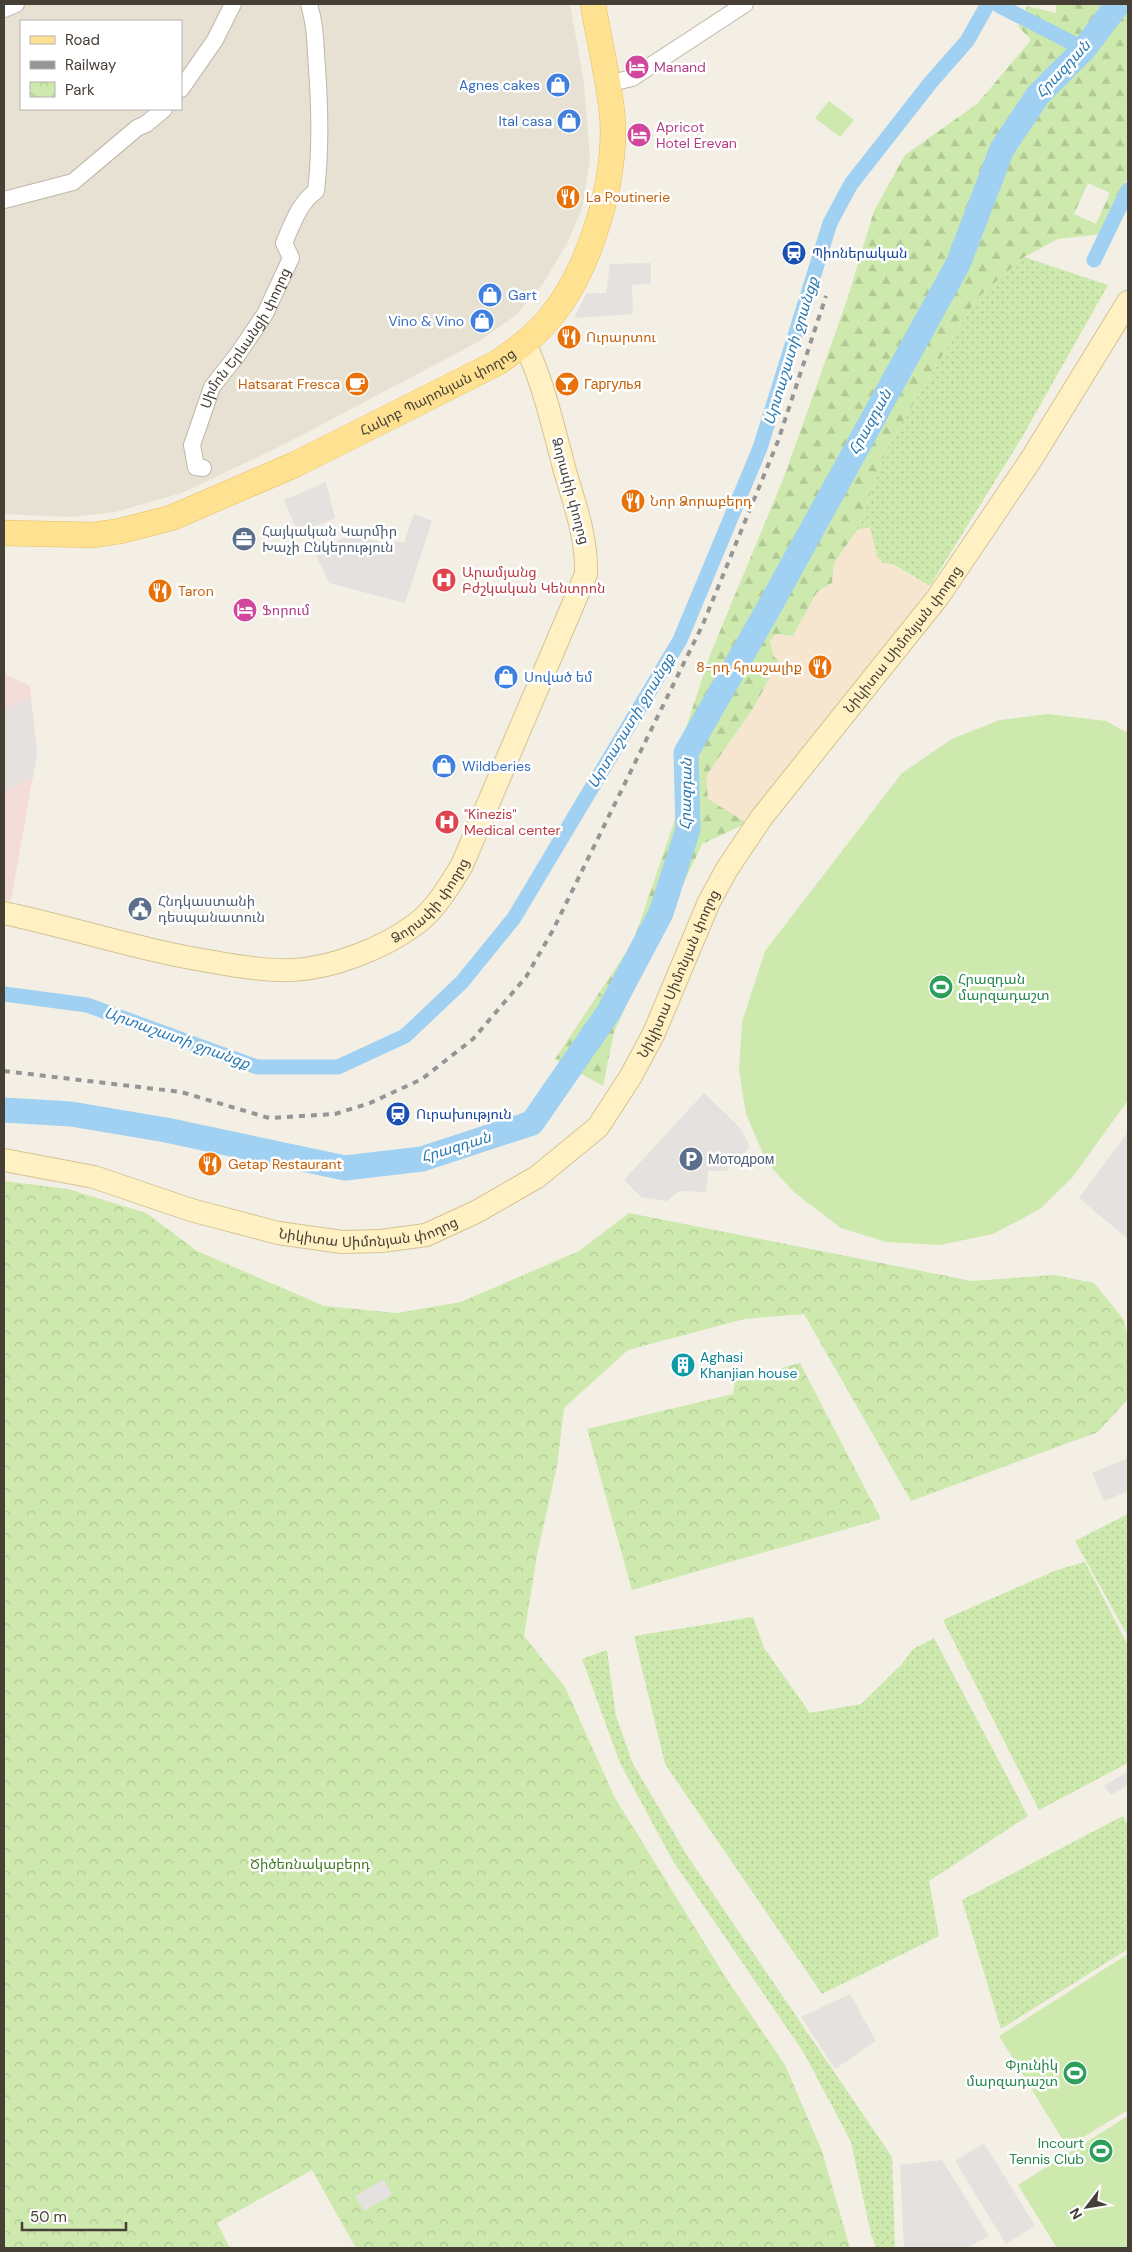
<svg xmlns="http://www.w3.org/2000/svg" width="1132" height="2252" font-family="'DM Sans','Noto Sans Armenian',sans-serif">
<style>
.residential{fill:#e7e1d3;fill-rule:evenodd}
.commercial{fill:#f6e6d0}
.medical{fill:#f4dcd8}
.grass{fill:url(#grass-dots)}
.forest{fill:url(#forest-firs);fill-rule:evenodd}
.park{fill:url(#park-crowns)}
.garden{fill:#cde9ad}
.parking{fill:#e4e1de}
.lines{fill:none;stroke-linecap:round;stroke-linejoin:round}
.canal{stroke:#a0d0f2;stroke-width:15}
.river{stroke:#a0d0f2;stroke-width:25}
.street-casing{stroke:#bfb7a8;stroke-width:18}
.secondary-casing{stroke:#d5c394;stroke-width:24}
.primary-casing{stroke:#e6bf60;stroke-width:26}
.street{stroke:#fff;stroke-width:16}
.secondary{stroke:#fff1c3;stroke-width:22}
.primary{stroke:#ffe192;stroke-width:25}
.rail{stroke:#959595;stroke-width:4;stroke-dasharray:6 6;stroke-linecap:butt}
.labels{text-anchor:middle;stroke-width:5;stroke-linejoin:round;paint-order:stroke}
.hotel-label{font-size:14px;fill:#b23c85;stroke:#fff;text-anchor:start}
.shop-label{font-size:14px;fill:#366cbe;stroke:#fff;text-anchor:end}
.food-label{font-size:14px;fill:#c56008;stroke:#fff;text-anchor:start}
.transit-label{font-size:14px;fill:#164399;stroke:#fff;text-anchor:start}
.street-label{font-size:14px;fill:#463f35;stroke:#fff}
.service-label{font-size:14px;fill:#4e5e75;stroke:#fff;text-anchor:start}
.health-label{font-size:14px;fill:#be3a42;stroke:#fff;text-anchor:start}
.leisure-label{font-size:14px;fill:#27864d;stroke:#fff;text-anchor:end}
.culture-label{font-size:14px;fill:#0d838f;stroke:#fff;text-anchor:start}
.park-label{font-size:14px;fill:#457927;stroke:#fff}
.water-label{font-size:15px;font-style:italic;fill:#2b7ab4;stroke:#fff}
</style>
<defs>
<pattern id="grass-dots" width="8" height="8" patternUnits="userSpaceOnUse" patternTransform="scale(1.25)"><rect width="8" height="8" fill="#cde9ad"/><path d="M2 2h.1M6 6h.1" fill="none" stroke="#b1c995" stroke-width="1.8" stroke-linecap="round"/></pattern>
<pattern id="forest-firs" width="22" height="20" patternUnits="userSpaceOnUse" patternTransform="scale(1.25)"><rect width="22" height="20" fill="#cde9ad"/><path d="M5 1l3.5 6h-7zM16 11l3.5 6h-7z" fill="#b1c995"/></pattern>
<pattern id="park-crowns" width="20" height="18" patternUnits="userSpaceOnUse" patternTransform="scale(1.25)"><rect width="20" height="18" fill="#cde9ad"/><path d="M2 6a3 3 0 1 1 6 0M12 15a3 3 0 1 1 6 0" fill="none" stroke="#b1c995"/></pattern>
</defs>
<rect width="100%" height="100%" fill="#f3efe5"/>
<!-- residential -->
<path class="residential" d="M 4,4 L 570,4 L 584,84 L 590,159 L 582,209 L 567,243 L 543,284 L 516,315 L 478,342 L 283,445 L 182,493 L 115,512 L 72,517 L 4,514 ZM 21,21 L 181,21 L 181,109 L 21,109 Z"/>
<!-- commercial -->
<path class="commercial" d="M 870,526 L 877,556 L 930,586 L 747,823 L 707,799 L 706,776 L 754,707 L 779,660 L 774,657 L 770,642 L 775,634 L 793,636 L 817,592 L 832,583 L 834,563 L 857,530 Z"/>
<!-- medical -->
<path class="medical" d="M 4,674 L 30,686 L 37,753 L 11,901 L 4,900 Z"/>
<!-- grass -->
<g class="grass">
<path d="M 1024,257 L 1108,285 L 1021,439 L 930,586 L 893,564 L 883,563 L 877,556 L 870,527 L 857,530 L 888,446 L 977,298 Z"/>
<path d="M 1128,1514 L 1128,1636 L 1075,1541 Z"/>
<path d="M 1085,1562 L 1128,1646 L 1128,1763 L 1039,1810 L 943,1620 L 1057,1570 Z"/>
<path d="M 753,1617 L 764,1648 L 810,1713 L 861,1704 L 902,1664 L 913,1649 L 934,1638 L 1028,1816 L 929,1881 L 939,1936 L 822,1994 L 665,1764 L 634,1636 Z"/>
<path d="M 607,1650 L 616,1716 L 633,1764 L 688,1857 L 892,2157 L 895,2248 L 876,2248 L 871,2234 L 851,2142 L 804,2053 L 673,1861 L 620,1763 L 582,1659 Z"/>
<path d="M 1123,1816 L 1128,1825 L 1128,1949 L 1001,2029 L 962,1900 Z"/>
</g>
<!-- forest -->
<path class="forest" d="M 1056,4 L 1128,4 L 1128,176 L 1101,234 L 1058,239 L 1024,257 L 977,298 L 888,446 L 857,530 L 834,563 L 832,583 L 817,592 L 793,636 L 776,634 L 770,641 L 774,657 L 779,660 L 754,707 L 706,776 L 708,799 L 747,823 L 702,844 L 614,1032 L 603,1086 L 555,1059 L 633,942 L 676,817 L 681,743 L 710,655 L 784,477 L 846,303 L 874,211 L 905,155 L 977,104 L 1031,40 L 1018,26 L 1027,6 L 1056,13 ZM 1088,183 L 1110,193 L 1096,224 L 1074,214 Z"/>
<!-- park -->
<g class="park">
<path d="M 4,1181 L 68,1189 L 146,1213 L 197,1251 L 324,1306 L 397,1313 L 461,1302 L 579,1251 L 629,1213 L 972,1281 L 1054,1275 L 1094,1283 L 1124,1320 L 1128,1341 L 1128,1399 L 1098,1432 L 911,1501 L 804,1314 L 744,1319 L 628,1350 L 564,1408 L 557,1466 L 537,1555 L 524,1636 L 565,1687 L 615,1798 L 726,1978 L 785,2065 L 822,2151 L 850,2248 L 356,2248 L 312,2170 L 217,2223 L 230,2248 L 4,2248 Z"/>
<path d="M 800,1363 L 881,1519 L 632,1590 L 587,1429 L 733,1394 L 735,1381 Z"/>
</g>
<!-- garden -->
<g class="garden">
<path d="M 829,101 L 854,120 L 840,137 L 815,118 Z"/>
<path d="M 1048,714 L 1106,721 L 1128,733 L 1128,1100 L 1072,1178 L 1040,1209 L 993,1234 L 940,1245 L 886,1242 L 841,1228 L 795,1193 L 767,1163 L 746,1114 L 739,1070 L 742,1022 L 765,951 L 902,773 L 952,739 L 1000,720 Z"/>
<path d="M 1128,1954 L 1128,2110 L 1067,2147 L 999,2036 Z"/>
<path d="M 1128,2116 L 1128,2248 L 1057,2248 L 1018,2185 Z"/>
</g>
<!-- parking -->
<g class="parking">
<path d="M 651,263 L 651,283 L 632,285 L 633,314 L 574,318 L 587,293 L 606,293 L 610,264 Z"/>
<path d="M 326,482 L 335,518 L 298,533 L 284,500 Z"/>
<path d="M 414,514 L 432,521 L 405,603 L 329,583 L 315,553 L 344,538 L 364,538 L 393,546 L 395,541 L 404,543 Z"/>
<path d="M 30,698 L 37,753 L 33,777 L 4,791 L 4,710 Z"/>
<path d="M 704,1093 L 741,1129 L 750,1147 L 726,1171 L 708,1171 L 706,1192 L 679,1191 L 667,1201 L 641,1197 L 624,1180 Z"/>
<path d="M 1128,1132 L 1128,1239 L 1079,1198 Z"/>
<path d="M 1128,1458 L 1128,1491 L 1104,1501 L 1092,1473 Z"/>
<path d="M 1128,1771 L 1128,1785 L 1111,1795 L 1104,1786 Z"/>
<path d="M 850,1994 L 876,2041 L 835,2069 L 801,2017 Z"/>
<path d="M 984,2143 L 1035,2226 L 1006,2244 L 955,2161 Z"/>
<path d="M 942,2160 L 989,2236 L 967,2248 L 904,2248 L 900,2165 Z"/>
<path d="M 384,2179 L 392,2195 L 364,2211 L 355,2196 Z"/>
</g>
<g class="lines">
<!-- canal -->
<g class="canal">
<path d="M 1000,4 L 1000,6 L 1084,49"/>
<path d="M 1094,260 L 1128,190"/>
<path d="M 4,994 L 87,1005 L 257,1067 L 338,1067 L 405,1036 L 462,982 L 514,918 L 680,640 L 760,448 L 830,223 L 851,184 L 931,82 L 967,41 L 988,4"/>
</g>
<!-- river -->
<path class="river" d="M 4,1110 L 71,1114 L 166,1130 L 345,1168 L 422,1159 L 532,1123 L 608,1013 L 661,913 L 688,829 L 686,753 L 766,613 L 958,264 L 1002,149 L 1038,95 L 1084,49 L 1118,4"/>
<defs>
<g id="street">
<path d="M 4,9 L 16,4"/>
<path d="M 607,84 L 632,78 L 745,4"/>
<path d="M 181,89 L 215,40 L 233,4"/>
<path d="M 4,200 L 73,182 L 137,128 L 146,124 L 164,109"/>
<path id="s1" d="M 203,468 L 196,467 L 192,445 L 212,387 L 238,354 L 265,314 L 291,258 L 284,243 C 292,225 299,203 316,191 C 321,149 320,110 317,68 C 315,43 316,28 309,4"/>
</g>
<g id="secondary">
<path id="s2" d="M 4,913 C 74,928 143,951 214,962 C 240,967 267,971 293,970 C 333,968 384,948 416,924 C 435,910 450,885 462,865 L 586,574 C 587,538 575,505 565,471 C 553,427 544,384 525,344"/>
<path id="s3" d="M 4,1160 L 94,1177 L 191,1210 L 278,1233 L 342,1242 L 381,1241 L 426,1235 L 476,1212 L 537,1177 L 598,1127 L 631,1076 L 654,1033 L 709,902 L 727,869 L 762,817 L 938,597 L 1032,458 L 1128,302"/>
</g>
<g id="primary">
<path id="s4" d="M 4,533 L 93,535 L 120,531 L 171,518 L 294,465 L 497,363 C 516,350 534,337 549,319 C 591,269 618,177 612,112 C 608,76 599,40 593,4"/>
</g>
</defs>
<!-- street casing -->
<use href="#street" class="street-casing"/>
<!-- secondary casing -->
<use href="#secondary" class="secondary-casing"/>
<!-- primary casing -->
<use href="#primary" class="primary-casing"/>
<!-- street -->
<use href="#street" class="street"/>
<!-- secondary -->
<use href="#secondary" class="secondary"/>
<!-- primary -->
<use href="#primary" class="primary"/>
<!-- rail -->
<path class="rail" d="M 4,1071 L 181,1092 L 269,1118 L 335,1114 L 370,1103 L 422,1079 L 473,1039 L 526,977 L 553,930 L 703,624 L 778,441 L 826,296"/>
</g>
<!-- icons -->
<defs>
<symbol id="hotel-disc" viewBox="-11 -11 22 22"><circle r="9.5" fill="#d1479c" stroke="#fff"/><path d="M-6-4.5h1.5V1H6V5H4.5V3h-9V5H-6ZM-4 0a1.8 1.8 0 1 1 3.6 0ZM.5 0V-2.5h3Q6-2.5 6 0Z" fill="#fff"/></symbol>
<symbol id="shop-disc" viewBox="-11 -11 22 22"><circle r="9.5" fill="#3f7fe0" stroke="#fff"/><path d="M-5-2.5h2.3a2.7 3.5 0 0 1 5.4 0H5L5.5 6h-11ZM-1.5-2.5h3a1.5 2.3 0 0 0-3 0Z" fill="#fff"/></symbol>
<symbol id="restaurant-disc" viewBox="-11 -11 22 22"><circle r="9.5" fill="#e8710a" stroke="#fff"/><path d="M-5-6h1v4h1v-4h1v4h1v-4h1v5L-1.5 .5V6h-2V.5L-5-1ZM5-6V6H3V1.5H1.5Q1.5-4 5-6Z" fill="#fff"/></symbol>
<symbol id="station-disc" viewBox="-11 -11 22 22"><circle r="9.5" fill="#1a4fb4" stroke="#fff"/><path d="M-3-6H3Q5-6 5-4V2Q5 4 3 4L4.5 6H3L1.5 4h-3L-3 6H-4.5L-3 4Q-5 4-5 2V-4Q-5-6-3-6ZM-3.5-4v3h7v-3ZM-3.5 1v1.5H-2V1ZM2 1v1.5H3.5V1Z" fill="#fff"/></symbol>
<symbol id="cafe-disc" viewBox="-11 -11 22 22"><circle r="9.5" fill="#e8710a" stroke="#fff"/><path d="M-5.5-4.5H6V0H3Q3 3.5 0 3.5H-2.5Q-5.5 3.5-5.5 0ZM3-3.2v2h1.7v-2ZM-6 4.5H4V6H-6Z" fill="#fff"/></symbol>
<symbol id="bar-disc" viewBox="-11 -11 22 22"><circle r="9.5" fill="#e8710a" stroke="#fff"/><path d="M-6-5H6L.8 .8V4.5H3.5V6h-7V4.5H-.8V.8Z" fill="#fff"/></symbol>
<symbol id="office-disc" viewBox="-11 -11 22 22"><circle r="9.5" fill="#5c6f8a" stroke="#fff"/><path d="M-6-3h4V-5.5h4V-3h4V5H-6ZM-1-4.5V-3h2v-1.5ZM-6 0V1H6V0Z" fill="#fff"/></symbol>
<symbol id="hospital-disc" viewBox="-11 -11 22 22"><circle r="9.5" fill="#e0444e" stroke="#fff"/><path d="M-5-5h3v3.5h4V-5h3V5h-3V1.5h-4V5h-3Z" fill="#fff"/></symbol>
<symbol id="civic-disc" viewBox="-11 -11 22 22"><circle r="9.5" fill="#5c6f8a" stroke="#fff"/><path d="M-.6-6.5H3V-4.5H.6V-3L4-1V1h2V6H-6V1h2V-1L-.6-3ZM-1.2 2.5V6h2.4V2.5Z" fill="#fff"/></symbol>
<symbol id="stadium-disc" viewBox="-11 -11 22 22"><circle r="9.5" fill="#2e9e5b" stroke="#fff"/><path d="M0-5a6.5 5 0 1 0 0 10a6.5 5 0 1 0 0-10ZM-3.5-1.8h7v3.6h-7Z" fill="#fff"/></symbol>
<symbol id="parking-disc" viewBox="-11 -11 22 22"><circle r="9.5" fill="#5c6f8a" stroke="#fff"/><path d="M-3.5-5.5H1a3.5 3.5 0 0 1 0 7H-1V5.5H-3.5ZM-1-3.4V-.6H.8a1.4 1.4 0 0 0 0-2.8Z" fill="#fff"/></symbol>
<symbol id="building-disc" viewBox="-11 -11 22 22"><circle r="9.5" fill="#0f9aa8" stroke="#fff"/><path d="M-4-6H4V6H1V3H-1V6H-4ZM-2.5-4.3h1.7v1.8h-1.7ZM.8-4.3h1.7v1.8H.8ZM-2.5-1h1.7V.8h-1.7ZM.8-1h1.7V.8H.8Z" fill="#fff"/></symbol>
</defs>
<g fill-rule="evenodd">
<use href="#hotel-disc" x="623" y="53" width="28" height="28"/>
<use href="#shop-disc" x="544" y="71" width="28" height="28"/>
<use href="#shop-disc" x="555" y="107" width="28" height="28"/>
<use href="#hotel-disc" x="625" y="121" width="28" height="28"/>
<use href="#restaurant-disc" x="554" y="183" width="28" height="28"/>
<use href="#station-disc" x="780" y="239" width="28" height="28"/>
<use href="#shop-disc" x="476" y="281" width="28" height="28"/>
<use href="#shop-disc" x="468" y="307" width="28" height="28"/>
<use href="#restaurant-disc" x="555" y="323" width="28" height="28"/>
<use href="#cafe-disc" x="343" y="370" width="28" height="28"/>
<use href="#bar-disc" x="553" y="370" width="28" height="28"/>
<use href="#restaurant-disc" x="619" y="487" width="28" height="28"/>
<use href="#office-disc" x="230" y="525" width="28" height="28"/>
<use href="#hospital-disc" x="430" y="566" width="28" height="28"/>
<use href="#restaurant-disc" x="146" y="577" width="28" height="28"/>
<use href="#hotel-disc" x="231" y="596" width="28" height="28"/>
<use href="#restaurant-disc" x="806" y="653" width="28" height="28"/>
<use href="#shop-disc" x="492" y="663" width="28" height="28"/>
<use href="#shop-disc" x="430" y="752" width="28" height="28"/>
<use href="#hospital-disc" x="433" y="808" width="28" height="28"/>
<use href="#civic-disc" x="126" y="895" width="28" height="28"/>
<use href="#stadium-disc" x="927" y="973" width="28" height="28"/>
<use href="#station-disc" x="384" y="1100" width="28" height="28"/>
<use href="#parking-disc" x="677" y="1145" width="28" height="28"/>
<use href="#restaurant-disc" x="196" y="1150" width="28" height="28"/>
<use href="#building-disc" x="669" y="1351" width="28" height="28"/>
<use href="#stadium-disc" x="1061" y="2059" width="28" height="28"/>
<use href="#stadium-disc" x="1087" y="2137" width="28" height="28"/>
</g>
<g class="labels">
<!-- hotel labels -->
<g class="hotel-label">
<text x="654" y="72">Manand</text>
<text x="656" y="132">Apricot<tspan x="656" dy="16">Hotel Erevan</tspan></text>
<text x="262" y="615">Ֆորում</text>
</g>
<!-- shop labels -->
<g class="shop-label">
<text x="540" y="90">Agnes cakes</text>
<text x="552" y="126">Ital casa</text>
<text x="508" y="300" text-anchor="start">Gart</text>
<text x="464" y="326">Vino &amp; Vino</text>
<text x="524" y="682" text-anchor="start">Սոված եմ</text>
<text x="462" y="771" text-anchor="start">Wildberies</text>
</g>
<!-- food labels -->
<g class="food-label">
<text x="586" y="202">La Poutinerie</text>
<text x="586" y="342">Ուրարտու</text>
<text x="340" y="389" text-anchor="end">Hatsarat Fresca</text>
<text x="584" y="389">Гаргулья</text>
<text x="650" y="506">Նոր Ձորաբերդ</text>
<text x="178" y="596">Taron</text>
<text x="802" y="672" text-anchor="end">8-րդ հրաշալիք</text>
<text x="228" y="1169">Getap Restaurant</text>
</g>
<!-- transit labels -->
<g class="transit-label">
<text x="812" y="258">Պիոներական</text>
<text x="416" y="1119">Ուրախություն</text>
</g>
<!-- street labels -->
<g class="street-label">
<text dy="5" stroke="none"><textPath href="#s1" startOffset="150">Սիմոն Երևանցի փողոց</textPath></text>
<text dy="5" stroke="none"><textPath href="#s4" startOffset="464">Հակոբ Պարոնյան փողոց</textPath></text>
<text transform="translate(571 491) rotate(75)" y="5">Ձորափի փողոց</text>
<text dy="5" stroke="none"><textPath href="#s3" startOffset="1216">Նիկիտա Սիմոնյան փողոց</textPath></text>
<text dy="5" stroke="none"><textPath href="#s2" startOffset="455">Ձորափի փողոց</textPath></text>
<text dy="5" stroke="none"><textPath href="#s3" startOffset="811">Նիկիտա Սիմոնյան փողոց</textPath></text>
<text dy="5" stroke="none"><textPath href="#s3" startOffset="376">Նիկիտա Սիմոնյան փողոց</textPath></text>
</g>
<!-- service labels -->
<g class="service-label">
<text x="262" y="536">Հայկական Կարմիր<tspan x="262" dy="16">Խաչի Ընկերություն</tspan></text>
<text x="158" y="906">Հնդկաստանի<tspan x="158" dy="16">դեսպանատուն</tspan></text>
<text x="708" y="1164">Мотодром</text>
</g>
<!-- health labels -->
<g class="health-label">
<text x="462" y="577">Արամյանց<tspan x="462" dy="16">Բժշկական Կենտրոն</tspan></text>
<text x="464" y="819">"Kinezis"<tspan x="464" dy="16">Medical center</tspan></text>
</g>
<!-- leisure labels -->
<g class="leisure-label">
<text x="958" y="984" text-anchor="start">Հրազդան<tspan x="958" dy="16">մարզադաշտ</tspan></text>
<text x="1058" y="2070">Փյունիկ<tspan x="1058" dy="16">մարզադաշտ</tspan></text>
<text x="1084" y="2148">Incourt<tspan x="1084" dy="16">Tennis Club</tspan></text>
</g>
<!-- culture labels -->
<g class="culture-label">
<text x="700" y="1362">Aghasi<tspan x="700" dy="16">Khanjian house</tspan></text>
</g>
<!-- park labels -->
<g class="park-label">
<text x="310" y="1869">Ծիծեռնակաբերդ</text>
</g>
<!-- water labels -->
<g class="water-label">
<text transform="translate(1063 69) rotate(-47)" y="5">Հրազդան</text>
<text transform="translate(791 351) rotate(-73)" y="5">Արտաշատի ջրանցք</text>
<text transform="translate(870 422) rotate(-61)" y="5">Հրազդան</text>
<text transform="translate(631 721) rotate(-59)" y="5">Արտաշատի ջրանցք</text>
<text transform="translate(686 794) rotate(-89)" y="5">Հրազդան</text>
<text transform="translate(177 1038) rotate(20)" y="5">Արտաշատի ջրանցք</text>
<text transform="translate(456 1147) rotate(-17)" y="5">Հրազդան</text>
</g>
</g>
<!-- border -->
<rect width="1132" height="2252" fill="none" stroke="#463f35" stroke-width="10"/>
<!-- legend -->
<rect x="20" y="20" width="162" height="90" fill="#ffffff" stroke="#b5b2ae"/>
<rect x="30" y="36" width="25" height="8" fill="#ffe192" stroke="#b5b2ae"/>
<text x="65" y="45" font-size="15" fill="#463f35">Road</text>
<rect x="30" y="61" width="25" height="8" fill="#959595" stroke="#b5b2ae"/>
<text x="65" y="70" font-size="15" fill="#463f35">Railway</text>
<rect x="30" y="82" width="25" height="15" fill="url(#park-crowns)" stroke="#b5b2ae"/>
<text x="65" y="95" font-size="15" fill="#463f35">Park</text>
<!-- north arrow -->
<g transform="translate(1087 2207) rotate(239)" stroke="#ffffff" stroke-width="4" paint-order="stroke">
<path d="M0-4L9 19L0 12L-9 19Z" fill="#463f35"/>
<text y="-8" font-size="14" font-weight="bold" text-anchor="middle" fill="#463f35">N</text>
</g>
<!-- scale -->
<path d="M22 2222v8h104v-8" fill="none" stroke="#463f35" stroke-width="2.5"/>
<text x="30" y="2222" font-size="15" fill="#463f35" stroke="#ffffff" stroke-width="4" paint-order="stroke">50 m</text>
</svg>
